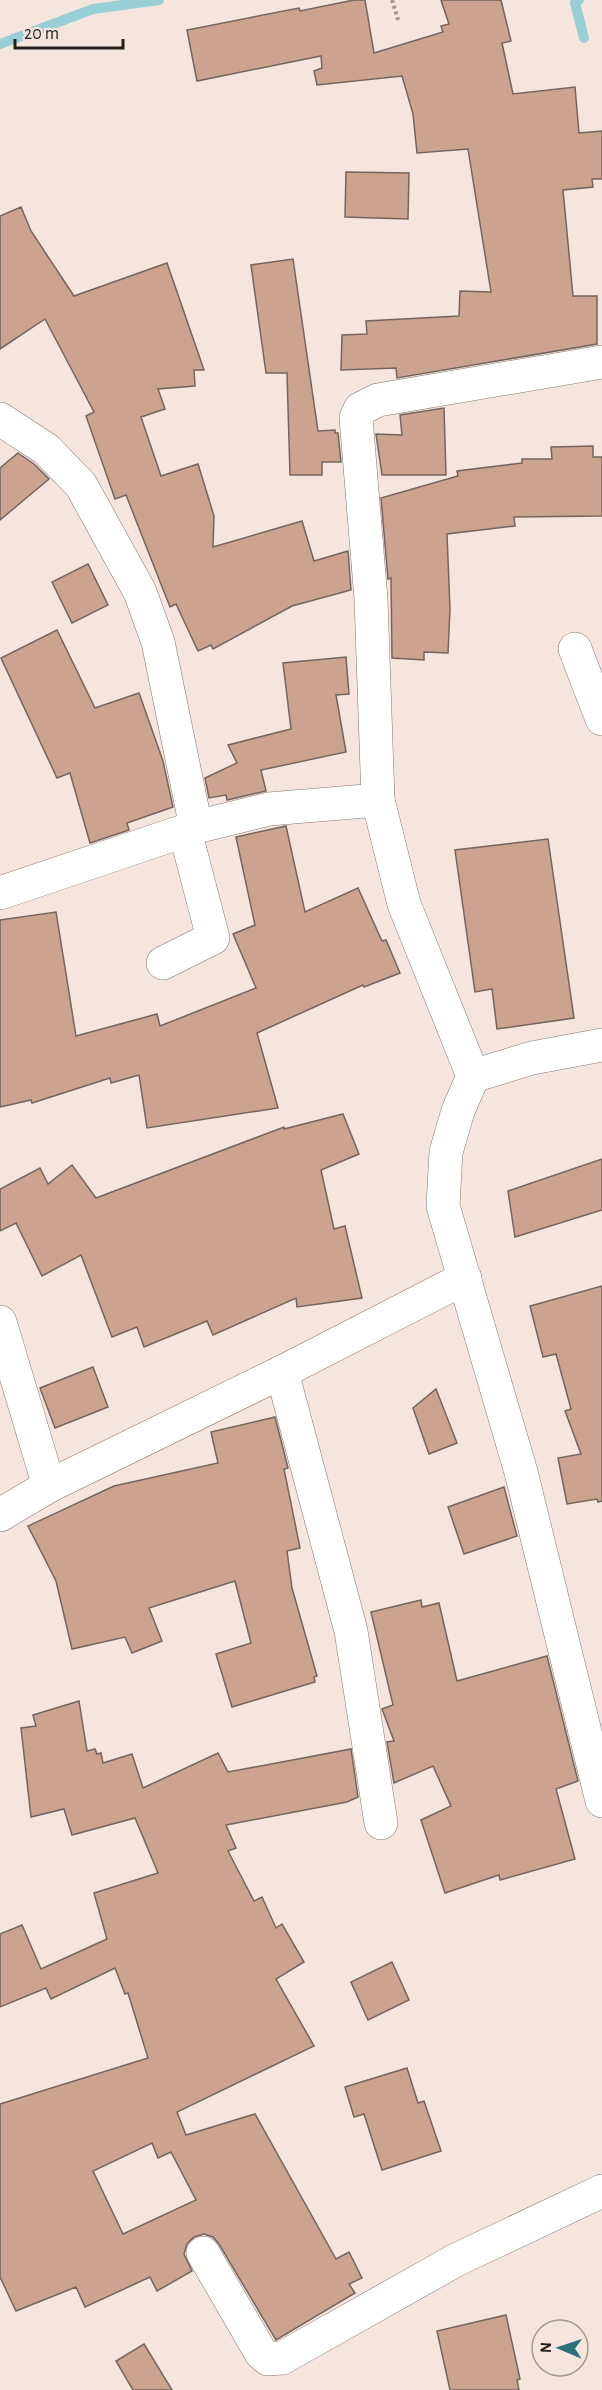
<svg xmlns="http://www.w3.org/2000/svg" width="602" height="2390" font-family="'Alegreya Sans',sans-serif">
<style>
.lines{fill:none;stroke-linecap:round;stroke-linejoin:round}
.stream{stroke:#98ced5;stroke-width:10}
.building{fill:#cca38f;stroke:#73655e;stroke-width:1.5;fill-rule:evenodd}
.minor-casing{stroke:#84756e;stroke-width:34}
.path{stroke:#a39690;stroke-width:4;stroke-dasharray:3 3;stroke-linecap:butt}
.minor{stroke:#fff;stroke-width:33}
</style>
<rect width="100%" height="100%" fill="#f5e5dd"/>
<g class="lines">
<!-- stream -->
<g class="stream">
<path d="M 579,0 L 575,3 L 584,38"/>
<path d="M 0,44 L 93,9 L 159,0"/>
</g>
</g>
<!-- building -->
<g class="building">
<path d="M 354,0 L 365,0 L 374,53 L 443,32 L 441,26 L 449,24 L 441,0 L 501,0 L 511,41 L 502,43 L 513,94 L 575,87 L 579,133 L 602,131 L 602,179 L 592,179 L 593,187 L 563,190 L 573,296 L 597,296 L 597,344 L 397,378 L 396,368 L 341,370 L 342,335 L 367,334 L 366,321 L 459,316 L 460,291 L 491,292 L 468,149 L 417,153 L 413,114 L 402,76 L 317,85 L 314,71 L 322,68 L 321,56 L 197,81 L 187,30 L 299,8 L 300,11 Z"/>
<path d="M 346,172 L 409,173 L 408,219 L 345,217 Z"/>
<path d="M 21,207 L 31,231 L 74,296 L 167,263 L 204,370 L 194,370 L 195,386 L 158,389 L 165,409 L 141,417 L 161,476 L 198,464 L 214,516 L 213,547 L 302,521 L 314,561 L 348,551 L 351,590 L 292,606 L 213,649 L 211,645 L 198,651 L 176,604 L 170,607 L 126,495 L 115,499 L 86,416 L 94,412 L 45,319 L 0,349 L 0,216 Z"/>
<path d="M 293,259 L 318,431 L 335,430 L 335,433 L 338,433 L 341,462 L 322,462 L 322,475 L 290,475 L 287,373 L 266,373 L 251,265 Z"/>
<path d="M 444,408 L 446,475 L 382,475 L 376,434 L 402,435 L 400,415 Z"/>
<path d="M 593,446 L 593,457 L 602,457 L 602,516 L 514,517 L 515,526 L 447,534 L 450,609 L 448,653 L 424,652 L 424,660 L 392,658 L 391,578 L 388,579 L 381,498 L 458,476 L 457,471 L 522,463 L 522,459 L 552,459 L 551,447 Z"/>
<path d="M 18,453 L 34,464 L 49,479 L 0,520 L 0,468 Z"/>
<path d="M 88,564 L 108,605 L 72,623 L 52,582 Z"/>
<path d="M 57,630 L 95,708 L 139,693 L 163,761 L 173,807 L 127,823 L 129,830 L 90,843 L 70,773 L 57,778 L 1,658 Z"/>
<path d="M 346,657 L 349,694 L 336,695 L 346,752 L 261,770 L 266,791 L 227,800 L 226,795 L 209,798 L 205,778 L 237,763 L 228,745 L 291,729 L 283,663 Z"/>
<path d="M 286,826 L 305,912 L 358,888 L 382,941 L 386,940 L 400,973 L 364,987 L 363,985 L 257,1033 L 278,1108 L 147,1128 L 139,1075 L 111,1083 L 110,1078 L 32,1103 L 31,1100 L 0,1107 L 0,920 L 56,912 L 76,1036 L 157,1014 L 160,1026 L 256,988 L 233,934 L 255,925 L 236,837 Z"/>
<path d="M 548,839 L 574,1018 L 497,1029 L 492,989 L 475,992 L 455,850 Z"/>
<path d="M 343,1114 L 359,1154 L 321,1170 L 334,1229 L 345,1226 L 362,1298 L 297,1307 L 296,1298 L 213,1335 L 207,1321 L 144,1347 L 137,1327 L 112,1337 L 81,1255 L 42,1276 L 16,1223 L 0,1231 L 0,1189 L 40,1168 L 48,1184 L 72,1165 L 96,1198 L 284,1127 L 284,1129 Z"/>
<path d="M 602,1159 L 602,1210 L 515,1237 L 508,1191 Z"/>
<path d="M 602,1286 L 602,1501 L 598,1502 L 597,1499 L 567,1504 L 558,1458 L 581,1454 L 565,1411 L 571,1409 L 556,1354 L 543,1357 L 530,1306 Z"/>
<path d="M 93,1367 L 108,1407 L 55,1428 L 40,1388 Z"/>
<path d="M 436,1389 L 457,1443 L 429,1454 L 413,1408 Z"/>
<path d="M 275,1417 L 288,1468 L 284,1469 L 300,1548 L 287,1551 L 292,1588 L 317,1676 L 314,1677 L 315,1682 L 232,1707 L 216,1654 L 251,1643 L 235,1581 L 149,1608 L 162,1641 L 132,1653 L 125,1637 L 72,1649 L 56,1581 L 28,1526 L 114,1486 L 218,1463 L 211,1432 Z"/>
<path d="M 504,1487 L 517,1536 L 464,1554 L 448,1507 Z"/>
<path d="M 421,1600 L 422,1607 L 439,1603 L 457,1681 L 547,1656 L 578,1781 L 556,1789 L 575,1859 L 500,1880 L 499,1875 L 445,1893 L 421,1820 L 451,1806 L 433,1766 L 394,1783 L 387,1742 L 394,1741 L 382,1709 L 393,1705 L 371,1612 Z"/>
<path d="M 79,1701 L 87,1751 L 95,1749 L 97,1754 L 101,1753 L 103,1763 L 132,1754 L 143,1788 L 218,1753 L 228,1772 L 351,1749 L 358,1797 L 347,1802 L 226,1825 L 236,1848 L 228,1851 L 254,1901 L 262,1897 L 276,1928 L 282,1924 L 304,1962 L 276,1979 L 314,2046 L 177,2112 L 186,2135 L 255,2114 L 336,2259 L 349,2252 L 362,2278 L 349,2284 L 355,2293 L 276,2340 L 219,2244 L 213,2237 L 204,2234 L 194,2237 L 187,2244 L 184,2254 L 192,2271 L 157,2291 L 150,2277 L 85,2307 L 76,2287 L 16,2311 L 0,2277 L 0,2104 L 148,2058 L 128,1993 L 125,1994 L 115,1968 L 51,1999 L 46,1988 L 0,2007 L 0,1934 L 22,1925 L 41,1969 L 107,1939 L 94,1893 L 158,1873 L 135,1818 L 72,1835 L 64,1809 L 31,1817 L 21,1728 L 36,1726 L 33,1715 ZM 152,2143 L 158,2158 L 171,2152 L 196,2200 L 123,2234 L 93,2171 Z"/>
<path d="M 392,1962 L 409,2000 L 368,2020 L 351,1982 Z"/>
<path d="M 407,2068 L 418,2103 L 424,2101 L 441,2151 L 382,2170 L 364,2114 L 354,2117 L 345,2087 Z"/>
<path d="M 506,2315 L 520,2379 L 517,2380 L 519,2390 L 450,2390 L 437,2331 Z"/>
<path d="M 144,2344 L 172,2390 L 133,2390 L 116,2361 Z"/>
</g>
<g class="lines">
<defs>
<g id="minor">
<path d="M 602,362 L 378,400 L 360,409 L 356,418 L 371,599 L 378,800 L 404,904 L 473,1076 L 532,1058 L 602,1045"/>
<path d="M 0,419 L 46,449 L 81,485 L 140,592 L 158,642 L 196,827 L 269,809 L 378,800"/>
<path d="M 575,649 L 602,719"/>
<path d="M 0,893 L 196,827"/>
<path d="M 163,963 L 213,938 L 185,831"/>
<path d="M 473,1076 L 458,1111 L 446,1152 L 443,1206 L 521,1472 L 602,1801"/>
<path d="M 0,1322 L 49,1486"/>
<path d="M 282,1372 L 351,1631 L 381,1823"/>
<path d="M 0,1515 L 49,1486 L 282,1372 L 465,1278"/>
<path d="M 203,2253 L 261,2353 L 268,2359 L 282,2358 L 456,2260 L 602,2191"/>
</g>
</defs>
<!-- minor casing -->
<use href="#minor" class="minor-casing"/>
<!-- path -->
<path class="path" d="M 392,0 L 399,23"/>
<!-- minor -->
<use href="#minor" class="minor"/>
</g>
<!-- north arrow -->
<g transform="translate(560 2348) rotate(272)"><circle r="28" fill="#f5e5dd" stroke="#a29690" stroke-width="1.5"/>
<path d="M0-4.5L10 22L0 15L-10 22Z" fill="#29727b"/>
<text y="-9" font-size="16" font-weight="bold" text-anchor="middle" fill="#251f1c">N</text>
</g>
<!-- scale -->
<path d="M15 39v9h108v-9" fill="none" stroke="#251f1c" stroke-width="3"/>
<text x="24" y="39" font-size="18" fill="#251f1c" stroke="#f5e5dd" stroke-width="4.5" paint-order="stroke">20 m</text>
</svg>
